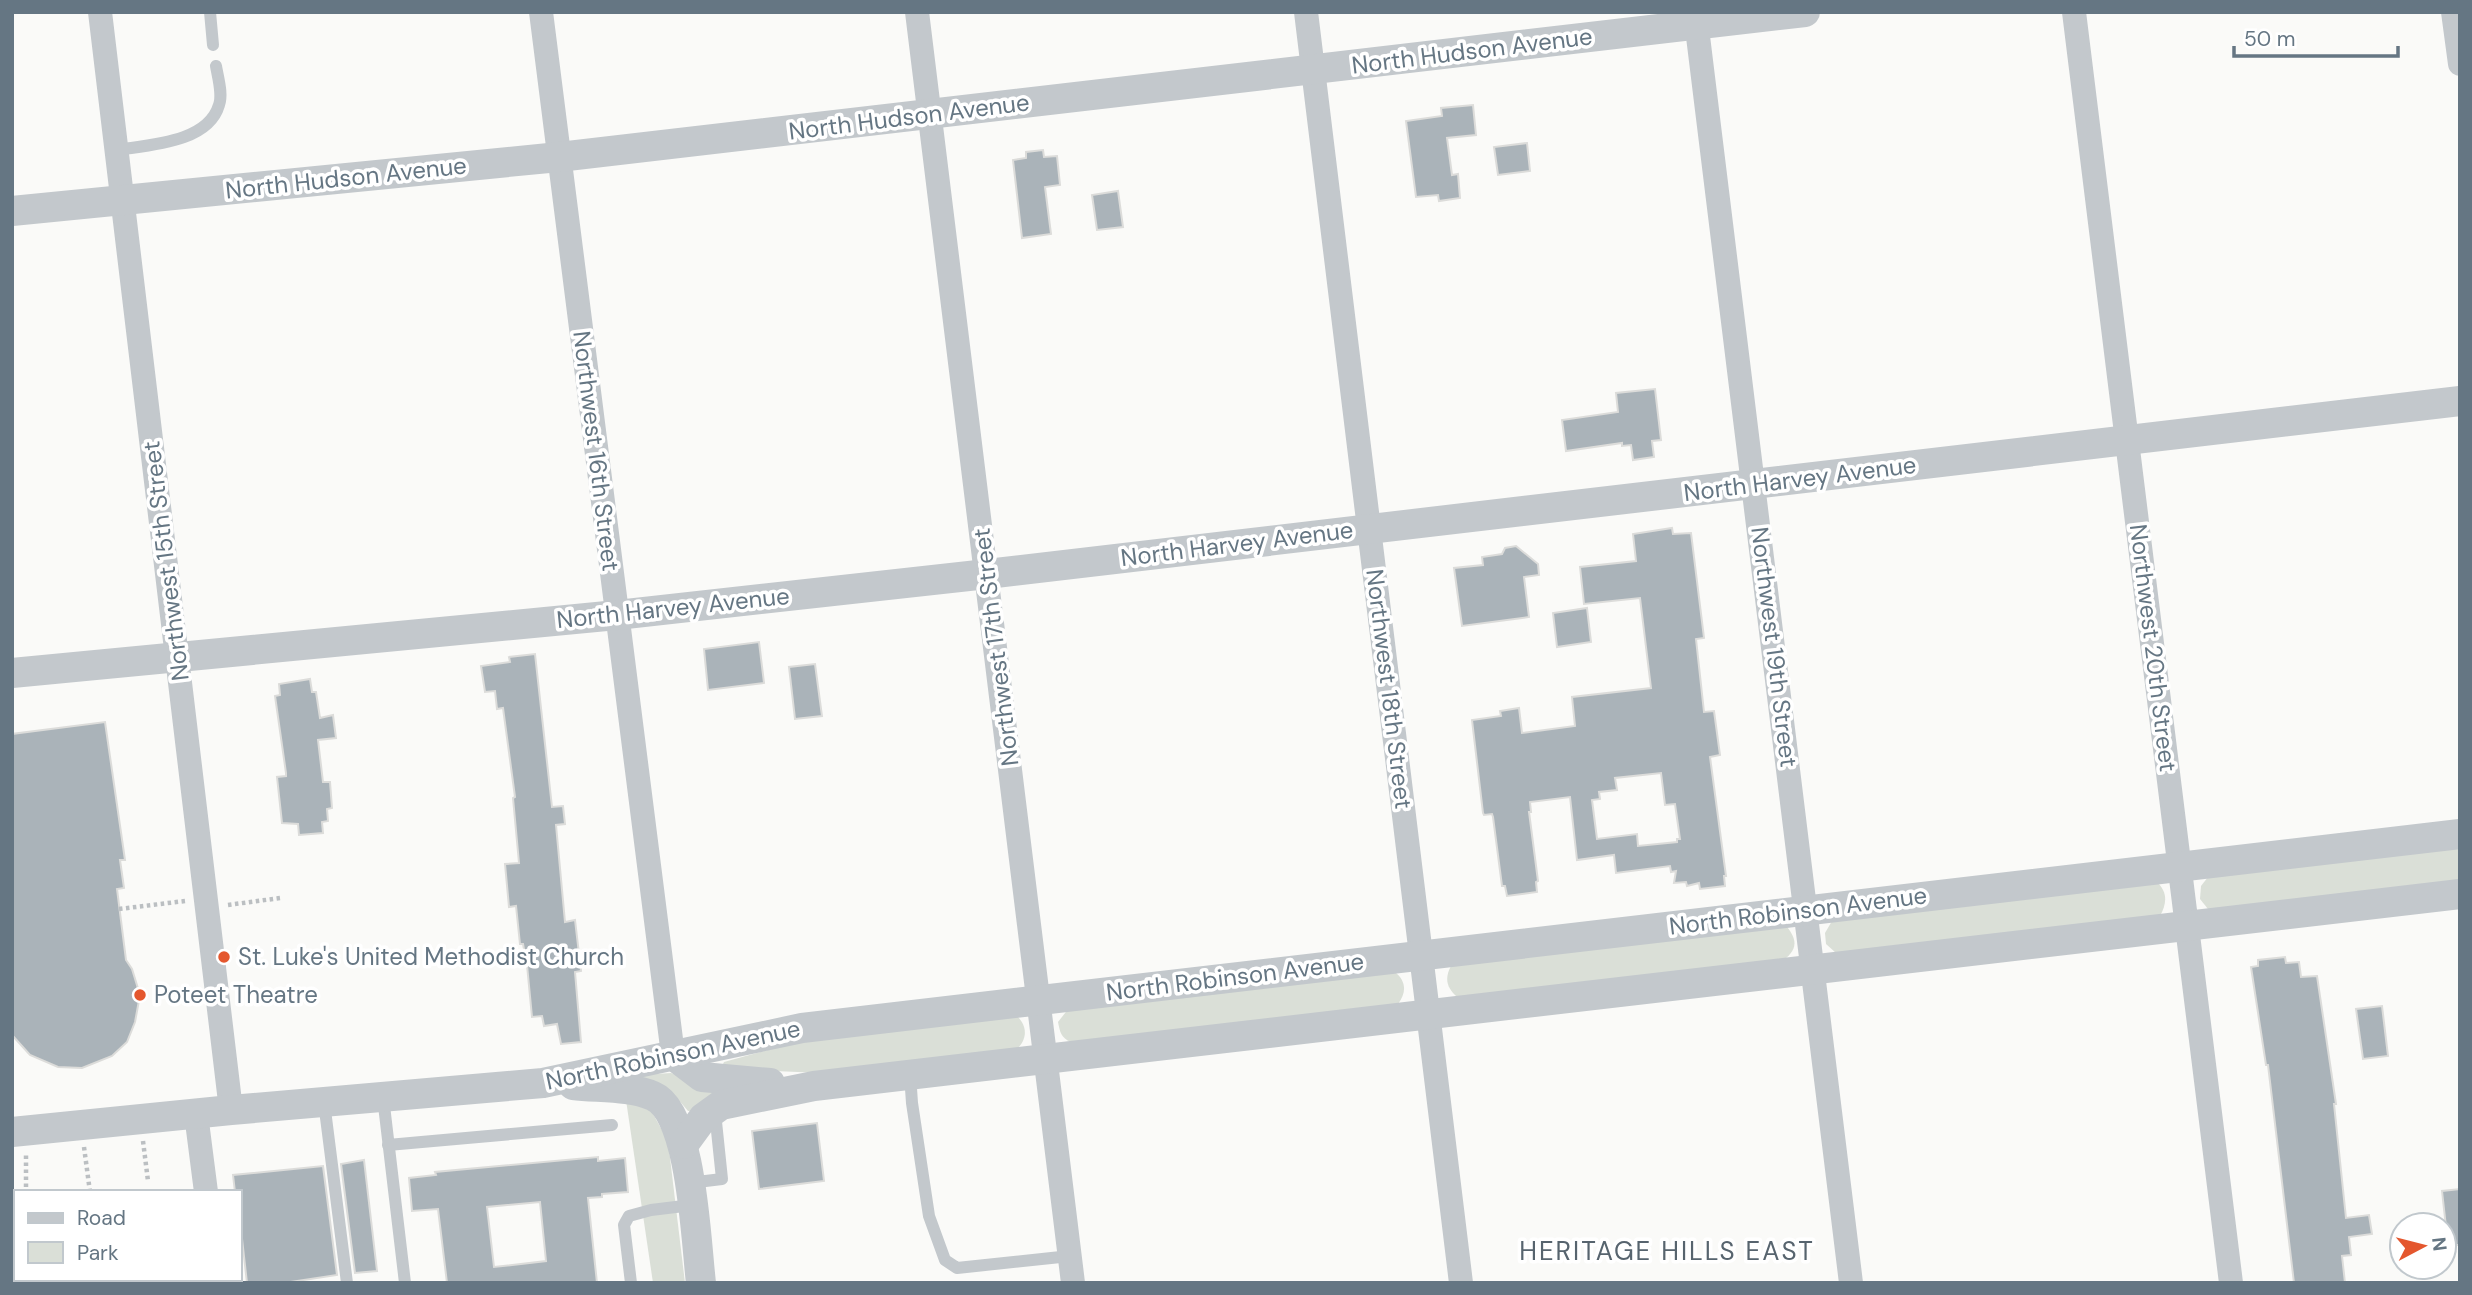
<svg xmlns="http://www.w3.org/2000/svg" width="2472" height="1295" font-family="'DM Sans',sans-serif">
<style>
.green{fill:#dadfd7}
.building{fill:#aab3b9;stroke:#dcdcda;stroke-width:2;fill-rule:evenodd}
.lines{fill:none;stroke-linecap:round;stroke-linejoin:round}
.path{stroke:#bbbfc2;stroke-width:4.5;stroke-dasharray:3.5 3.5;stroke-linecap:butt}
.service{stroke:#c3c8cc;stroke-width:12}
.minor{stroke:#c3c8cc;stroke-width:24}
.tertiary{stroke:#c3c8cc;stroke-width:30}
.poi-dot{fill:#e4572e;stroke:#fff;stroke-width:2.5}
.labels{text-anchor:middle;stroke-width:7;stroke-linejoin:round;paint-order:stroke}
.street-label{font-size:24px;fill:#657683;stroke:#fff}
.poi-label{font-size:24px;fill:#657683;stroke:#fff;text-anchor:start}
.neighbourhood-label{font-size:26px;letter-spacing:2px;fill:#57646e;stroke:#fff}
</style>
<rect width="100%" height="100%" fill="#fafaf8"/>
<!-- green -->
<g class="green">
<path d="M 2460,845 L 2460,882 L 2208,909 L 2200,899 L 2201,886 L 2208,877 Z"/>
<path d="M 2156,881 C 2168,892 2167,903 2160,916 L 1836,953 L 1826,944 L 1825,933 L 1832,921 Z"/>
<path d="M 1787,927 C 1800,943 1795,952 1780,963 L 1457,997 C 1447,988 1444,979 1451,966 Z"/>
<path d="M 1395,972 C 1406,981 1407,992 1398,1004 L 1071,1042 C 1061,1038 1060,1032 1058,1022 L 1069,1008 Z"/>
<path d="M 1016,1015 C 1028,1026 1028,1040 1015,1051 L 822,1073 L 725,1069 L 722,1066 L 724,1062 L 818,1036 Z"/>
<path d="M 671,1073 L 720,1089 L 692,1111 L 688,1111 C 666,1083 655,1084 623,1076 Z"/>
<path d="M 626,1100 L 647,1103 L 668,1141 L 685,1283 L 653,1283 Z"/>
</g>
<!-- building -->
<g class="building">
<path d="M 1473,105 L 1476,135 L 1447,138 L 1452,175 L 1458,174 L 1460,198 L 1439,201 L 1438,195 L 1416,197 L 1406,121 L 1442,116 L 1441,108 Z"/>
<path d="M 1527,143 L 1530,171 L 1498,175 L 1494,147 Z"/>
<path d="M 1043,150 L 1044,157 L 1057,156 L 1060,185 L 1045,187 L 1051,234 L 1022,238 L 1013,160 L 1026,158 L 1026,152 Z"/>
<path d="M 1118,191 L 1123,227 L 1097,230 L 1092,195 Z"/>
<path d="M 1655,389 L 1661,440 L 1652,441 L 1654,457 L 1633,460 L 1631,445 L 1622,446 L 1622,443 L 1566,451 L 1562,420 L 1618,412 L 1616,393 Z"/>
<path d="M 1672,528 L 1673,534 L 1691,533 L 1704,638 L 1696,639 L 1704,712 L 1714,711 L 1720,755 L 1710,757 L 1726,876 L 1724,876 L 1725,886 L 1700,889 L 1699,883 L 1687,886 L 1686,882 L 1674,883 L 1676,871 L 1671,872 L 1670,866 L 1616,873 L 1614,855 L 1577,860 L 1570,797 L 1530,802 L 1531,812 L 1529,812 L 1538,881 L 1536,882 L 1537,892 L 1507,896 L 1505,886 L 1502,886 L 1493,817 L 1492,814 L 1484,815 L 1483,813 L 1472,720 L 1501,716 L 1500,711 L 1519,708 L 1522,733 L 1575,726 L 1572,697 L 1651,688 L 1640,598 L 1584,604 L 1580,567 L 1636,561 L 1633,534 ZM 1661,773 L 1665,805 L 1675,804 L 1680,839 L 1677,839 L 1677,842 L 1638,846 L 1637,834 L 1597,839 L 1592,800 L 1600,799 L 1599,792 L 1617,790 L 1615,778 Z"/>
<path d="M 1516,546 L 1538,564 L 1539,575 L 1524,577 L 1529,617 L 1462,626 L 1454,568 L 1483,565 L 1482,557 L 1502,554 L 1505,548 Z"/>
<path d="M 1587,608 L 1591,642 L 1557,647 L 1553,613 Z"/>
<path d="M 759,642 L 764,683 L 708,690 L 704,649 Z"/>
<path d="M 535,654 L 552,807 L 563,806 L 565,824 L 556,825 L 565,922 L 575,920 L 581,971 L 575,972 L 581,1042 L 561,1044 L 557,1024 L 544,1026 L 542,1016 L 532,1017 L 527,965 L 523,944 L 520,944 L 516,906 L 509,907 L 505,864 L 519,863 L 513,798 L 515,797 L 503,708 L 497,709 L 495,691 L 485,692 L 481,666 L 510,662 L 509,657 Z"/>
<path d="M 815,664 L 822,716 L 795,719 L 789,667 Z"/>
<path d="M 310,679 L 312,692 L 316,692 L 320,718 L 333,715 L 336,738 L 318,740 L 323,782 L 330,782 L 332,808 L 327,809 L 328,821 L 322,822 L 323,833 L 299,835 L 298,824 L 282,823 L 277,777 L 286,776 L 286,773 L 275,696 L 280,695 L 279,684 Z"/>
<path d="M 105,722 L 125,860 L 120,860 L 124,888 L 117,889 L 126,960 L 132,969 L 140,995 L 135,1022 L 127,1042 L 112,1056 L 82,1068 L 58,1067 L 30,1055 L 12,1035 L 12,734 Z"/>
<path d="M 2285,957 L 2286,963 L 2299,962 L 2301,977 L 2317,976 L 2336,1104 L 2334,1104 L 2346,1218 L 2369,1215 L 2372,1234 L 2349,1237 L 2351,1255 L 2342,1256 L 2345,1283 L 2294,1283 L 2268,1065 L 2266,1065 L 2251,967 L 2258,966 L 2258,960 Z"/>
<path d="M 2382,1006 L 2388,1056 L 2363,1059 L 2356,1009 Z"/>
<path d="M 817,1123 L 824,1181 L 759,1189 L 752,1131 Z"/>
<path d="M 598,1157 L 598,1161 L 625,1158 L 628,1192 L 602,1194 L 602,1197 L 588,1198 L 597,1283 L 447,1283 L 438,1209 L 412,1211 L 409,1178 L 436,1175 L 435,1172 ZM 540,1202 L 546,1261 L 494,1267 L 487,1207 Z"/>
<path d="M 364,1160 L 377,1271 L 355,1273 L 341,1164 Z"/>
<path d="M 323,1166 L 337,1275 L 284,1283 L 247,1283 L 240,1221 L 240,1192 L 235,1192 L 233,1175 Z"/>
<path d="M 2460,1189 L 2460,1245 L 2448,1245 L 2442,1191 Z"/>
</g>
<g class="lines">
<!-- path -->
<g class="path">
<path d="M 228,905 L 280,898"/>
<path d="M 119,909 L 185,901"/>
<path d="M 143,1141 L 148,1181"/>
<path d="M 84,1147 L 90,1192"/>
<path d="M 26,1187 L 26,1153"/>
</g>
<!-- service -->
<g class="service">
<path d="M 210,12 L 213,45"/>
<path d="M 117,150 C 148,145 208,143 219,105 C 223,94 218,78 216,66"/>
<path d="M 910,1074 L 912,1103 L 929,1216 L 945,1260 L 957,1268 L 1070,1256"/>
<path d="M 383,1097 L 405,1283"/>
<path d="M 324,1102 L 347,1283"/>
<path d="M 388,1145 L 612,1125"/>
<path d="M 689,1183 L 722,1179 L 715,1112"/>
<path d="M 631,1283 L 624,1225 L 629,1216 L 651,1210 L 692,1205"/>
</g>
<!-- minor -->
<g class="minor">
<path d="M 100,12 L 231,1110"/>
<path d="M 541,12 L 673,1055"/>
<path d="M 917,12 L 1073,1283"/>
<path d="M 1306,12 L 1461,1283"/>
<path d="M 1695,12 L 1851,1283"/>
<path d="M 2074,12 L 2231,1283"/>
<path d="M 2453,12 L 2460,64"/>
<path d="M 196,1114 L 206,1192"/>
<path d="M 217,1279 L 217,1283"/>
</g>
<!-- tertiary -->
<g class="tertiary">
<path d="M 12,211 L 559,157 L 1805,12"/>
<path d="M 12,673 L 617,615 L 987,574 L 2460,401"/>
<path d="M 673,1055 L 702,1077 L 770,1083"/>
<path d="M 573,1085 C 599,1088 630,1086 653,1096 C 692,1112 696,1243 701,1283"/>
<path d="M 12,1132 L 231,1110 L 543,1083 L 802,1028 L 2460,834"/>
<path d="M 684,1144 L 703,1118 L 721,1105 L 814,1086 L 2460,894"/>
</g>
</g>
<!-- markers -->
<g class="poi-dot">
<circle cx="224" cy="957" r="7"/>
<circle cx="140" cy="995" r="7"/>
</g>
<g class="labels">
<!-- street labels -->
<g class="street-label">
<text transform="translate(1472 51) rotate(-7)" y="8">North Hudson Avenue</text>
<text transform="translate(909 117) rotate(-7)" y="8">North Hudson Avenue</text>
<text transform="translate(346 178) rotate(-6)" y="8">North Hudson Avenue</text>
<text transform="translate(596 451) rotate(83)" y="8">Northwest 16th Street</text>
<text transform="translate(1800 479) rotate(-7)" y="8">North Harvey Avenue</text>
<text transform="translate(1237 544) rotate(-7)" y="8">North Harvey Avenue</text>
<text transform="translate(166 561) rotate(-97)" y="8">Northwest 15th Street</text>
<text transform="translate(673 608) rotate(-6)" y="8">North Harvey Avenue</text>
<text transform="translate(996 647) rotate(-97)" y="8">Northwest 17th Street</text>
<text transform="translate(1774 647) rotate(83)" y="8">Northwest 19th Street</text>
<text transform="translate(2153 648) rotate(83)" y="8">Northwest 20th Street</text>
<text transform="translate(1389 689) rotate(83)" y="8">Northwest 18th Street</text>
<text transform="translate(1798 911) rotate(-7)" y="8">North Robinson Avenue</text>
<text transform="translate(1235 977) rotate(-7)" y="8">North Robinson Avenue</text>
<text transform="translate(673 1055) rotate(-12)" y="8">North Robinson Avenue</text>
</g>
<!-- poi labels -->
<g class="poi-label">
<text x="238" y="965">St. Luke's United Methodist Church</text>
<text x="154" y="1003">Poteet Theatre</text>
</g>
<!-- neighbourhood labels -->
<g class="neighbourhood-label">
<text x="1667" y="1260">HERITAGE HILLS EAST</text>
</g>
</g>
<!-- border -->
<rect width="2472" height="1295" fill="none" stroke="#657683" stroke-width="28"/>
<!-- legend -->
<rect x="14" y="1190" width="228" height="91" fill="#ffffff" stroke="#c1c8cd" stroke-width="2"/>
<rect x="28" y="1213" width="35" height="10" fill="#c3c8cc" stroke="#c1c8cd" stroke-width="2"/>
<text x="77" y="1225" font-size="21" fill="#657683">Road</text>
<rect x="28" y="1242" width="35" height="21" fill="#dadfd7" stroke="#c1c8cd" stroke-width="2"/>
<text x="77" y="1260" font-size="21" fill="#657683">Park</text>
<!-- north arrow -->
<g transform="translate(2423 1246) rotate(83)"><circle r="33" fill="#ffffff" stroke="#c1c8cd" stroke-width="2"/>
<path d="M0-5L12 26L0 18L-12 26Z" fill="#e4572e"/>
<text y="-10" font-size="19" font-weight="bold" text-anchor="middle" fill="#657683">N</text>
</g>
<!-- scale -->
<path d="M2234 46v10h164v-10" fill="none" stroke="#657683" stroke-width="3.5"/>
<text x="2244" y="46" font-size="21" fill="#657683" stroke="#ffffff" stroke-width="5" paint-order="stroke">50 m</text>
</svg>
